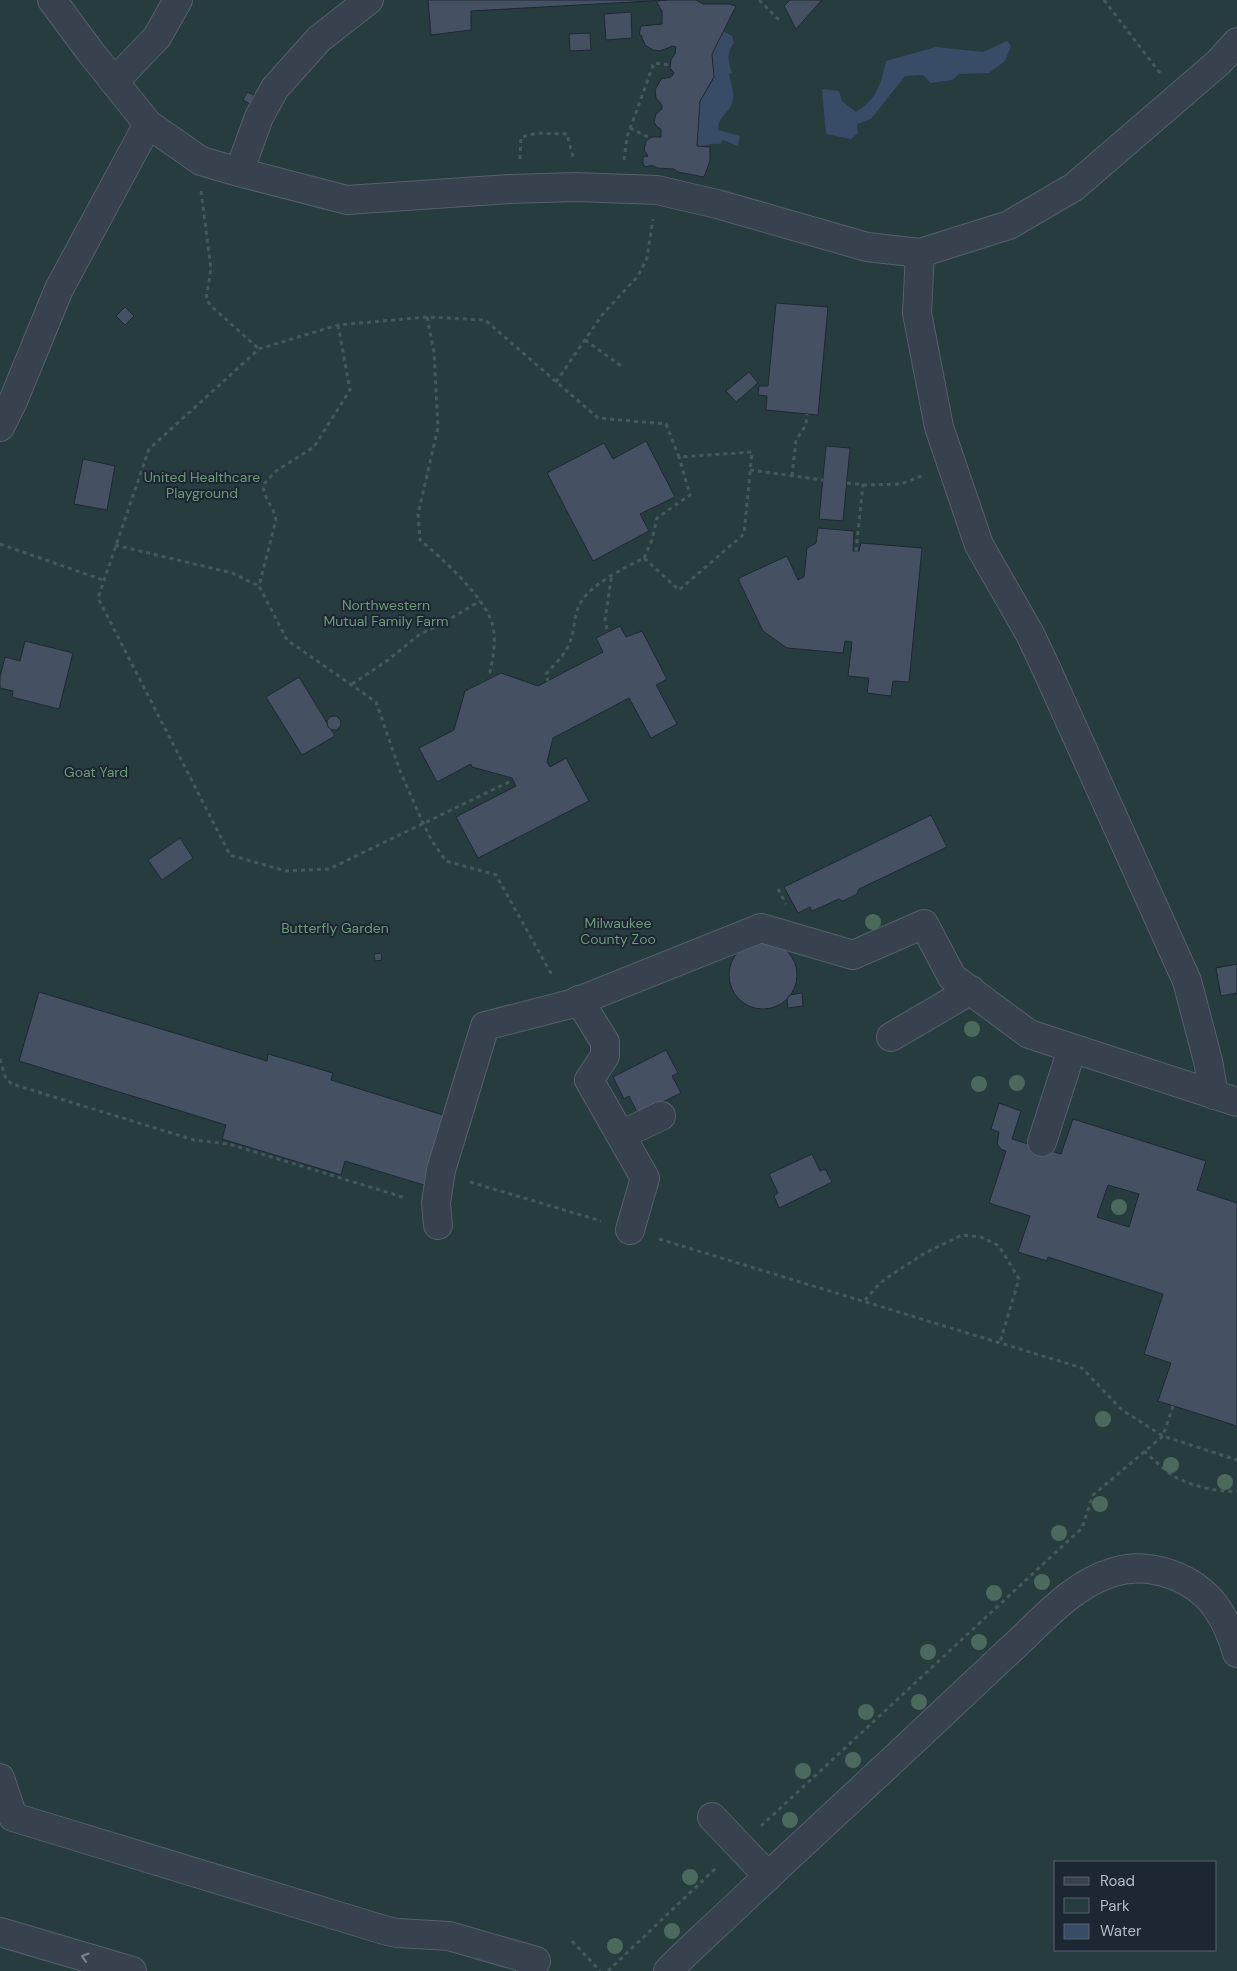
<svg xmlns="http://www.w3.org/2000/svg" width="1237" height="1971" font-family="'DM Sans',sans-serif">
<style>
.green{fill:#263c3f;fill-rule:evenodd}
.water{fill:#394c67}
.building{fill:#455162;stroke:#1f2835;fill-rule:evenodd}
.lines{fill:none;stroke-linecap:round;stroke-linejoin:round}
.minor-casing{stroke:#565f6c;stroke-width:30}
.path{stroke:#44595c;stroke-width:3;stroke-dasharray:4 4;stroke-linecap:butt}
.minor{stroke:#38414e;stroke-width:28}
.tree{fill:#4b6a5d}
.oneway{stroke:#7c8592}
.labels{text-anchor:middle;stroke-width:4;stroke-linejoin:round;paint-order:stroke}
.park-label{font-size:14px;fill:#6b9a76;stroke:#1d2633}
</style>
<rect width="100%" height="100%" fill="#242f3e"/>
<!-- green -->
<path class="green" d="M 0,0 L 1237,0 L 1237,1971 L 0,1971 ZM 1056,1862 L 1216,1862 L 1216,1950 L 1056,1950 Z"/>
<!-- water -->
<g class="water">
<path d="M 723,31 L 732,36 L 734,43 C 726,53 728,62 732,73 L 729,74 C 731,85 736,95 731,106 C 725,116 718,118 718,130 L 740,136 L 738,146 L 723,140 L 720,144 C 711,143 703,147 697,146 L 700,101 L 714,78 L 712,54 Z"/>
<path d="M 1007,41 L 1011,46 L 1005,61 L 989,73 L 959,74 L 952,80 L 931,83 L 923,75 L 905,76 L 871,119 L 857,124 L 858,133 L 851,139 L 826,134 L 822,89 L 839,91 L 842,101 L 856,112 C 877,99 881,84 886,61 L 936,47 L 983,52 Z"/>
</g>
<!-- building -->
<g class="building">
<path d="M 428,0 L 668,0 L 471,11 L 471,30 L 431,35 Z"/>
<path d="M 668,0 L 696,0 L 703,4 L 729,4 L 736,6 L 712,54 L 714,77 L 700,101 L 697,146 L 710,147 L 710,161 L 704,177 L 678,172 L 674,169 L 657,168 L 652,165 L 646,167 L 643,164 L 643,157 L 648,156 L 644,150 L 646,141 L 652,137 L 661,137 L 661,129 L 657,127 L 654,122 L 656,114 L 662,109 L 662,105 L 656,98 L 655,90 L 661,79 L 671,77 L 674,73 L 670,68 L 671,60 L 675,54 L 676,47 L 673,46 L 660,51 L 653,50 L 645,45 L 641,35 L 639,35 L 641,26 L 662,24 L 662,11 L 656,1 Z"/>
<path d="M 790,0 L 822,0 L 796,29 L 784,6 Z"/>
<path d="M 631,12 L 632,38 L 606,40 L 604,14 Z"/>
<path d="M 590,33 L 591,50 L 570,51 L 569,34 Z"/>
<path d="M 247,92 L 254,95 L 250,104 L 243,100 Z"/>
<path d="M 776,303 L 828,307 L 818,415 L 766,410 L 767,396 L 758,395 L 759,386 L 768,386 Z"/>
<path d="M 125,307 L 134,316 L 125,325 L 116,316 Z"/>
<path d="M 749,372 L 758,383 L 736,402 L 726,391 Z"/>
<path d="M 646,441 L 675,497 L 640,514 L 649,531 L 593,561 L 547,473 L 604,443 L 613,459 Z"/>
<path d="M 826,446 L 850,448 L 843,521 L 819,519 Z"/>
<path d="M 83,459 L 115,466 L 107,510 L 74,504 Z"/>
<path d="M 818,528 L 854,531 L 853,551 L 859,551 L 861,543 L 922,548 L 909,682 L 893,681 L 891,696 L 867,693 L 869,678 L 848,676 L 852,642 L 845,641 L 843,653 L 787,648 L 763,631 L 739,581 L 739,578 L 787,556 L 798,580 L 804,577 L 807,548 L 816,543 Z"/>
<path d="M 620,626 L 626,637 L 642,631 L 667,679 L 656,685 L 677,724 L 651,738 L 629,698 L 553,738 L 547,762 L 550,767 L 566,758 L 589,801 L 478,858 L 456,817 L 516,786 L 512,778 L 472,767 L 471,764 L 437,782 L 419,748 L 454,730 L 465,691 L 501,673 L 538,686 L 603,652 L 596,638 Z"/>
<path d="M 25,641 L 73,653 L 59,709 L 12,697 L 13,691 L 0,688 L 0,677 L 5,657 L 20,661 Z"/>
<path d="M 299,677 L 335,736 L 302,755 L 266,697 Z"/>
<circle cx="334" cy="723" r="7"/>
<path d="M 931,815 L 947,847 L 859,889 L 857,894 L 843,901 L 839,899 L 812,911 L 810,907 L 798,913 L 784,887 Z"/>
<path d="M 180,838 L 193,858 L 162,880 L 148,860 Z"/>
<circle cx="763" cy="975" r="34"/>
<path d="M 381,953 L 382,960 L 375,961 L 374,954 Z"/>
<path d="M 1237,964 L 1237,993 L 1221,996 L 1216,968 Z"/>
<path d="M 39,992 L 267,1061 L 268,1054 L 333,1073 L 331,1080 L 446,1116 L 424,1185 L 345,1161 L 341,1175 L 222,1139 L 226,1125 L 19,1061 Z"/>
<path d="M 802,993 L 803,1006 L 788,1008 L 787,999 L 790,995 Z"/>
<path d="M 666,1050 L 678,1073 L 672,1076 L 681,1093 L 638,1114 L 629,1096 L 624,1099 L 613,1077 Z"/>
<path d="M 999,1103 L 1021,1111 L 1012,1139 L 1061,1154 L 1073,1119 L 1206,1161 L 1197,1190 L 1237,1203 L 1237,1426 L 1158,1401 L 1171,1363 L 1144,1354 L 1163,1294 L 1048,1257 L 1047,1261 L 1018,1252 L 1030,1216 L 989,1203 L 1006,1151 L 1002,1150 L 997,1144 L 999,1132 L 991,1129 ZM 1108,1185 L 1139,1194 L 1129,1227 L 1097,1217 Z"/>
<path d="M 812,1154 L 820,1171 L 825,1169 L 832,1182 L 779,1208 L 774,1196 L 778,1193 L 769,1174 Z"/>
</g>
<g class="lines">
<defs>
<g id="minor">
<path d="M 52,0 L 89,50 L 148,124 L 201,161 L 239,172 L 347,200 L 509,189 L 576,187 L 657,190 L 717,204 L 867,247 L 920,253 L 1009,225 L 1074,187 L 1219,62 L 1237,42"/>
<path d="M 114,82 L 157,37 L 178,0"/>
<path d="M 239,172 L 259,117 L 275,88 L 319,39 L 369,0"/>
<path d="M 920,253 L 917,313 L 939,427 L 979,545 L 1030,634 L 1046,668 L 1187,981 L 1208,1061 L 1214,1095"/>
<path d="M 0,427 L 13,401 L 59,289 L 148,124"/>
<path d="M 579,1000 L 605,1042 L 605,1056 L 589,1080 L 645,1178 L 630,1230"/>
<path d="M 891,1037 L 971,990"/>
<path d="M 621,1135 L 661,1116"/>
<path d="M 1042,1142 L 1072,1049"/>
<path d="M 438,1225 L 436,1203 L 441,1170 L 485,1026 L 571,1004 L 761,928 L 853,955 L 924,924 L 952,977 L 1029,1034 L 1237,1102"/>
<path d="M 0,1778 L 13,1817 L 384,1930 L 397,1933 L 449,1936 L 536,1961 L 530,1971"/>
<path d="M 712,1817 L 768,1876"/>
<path d="M 0,1932 L 132,1971"/>
<path d="M 668,1971 C 688,1950 711,1930 732,1910 C 786,1859 841,1808 895,1758 C 933,1722 972,1686 1010,1650 C 1041,1622 1072,1584 1114,1572 C 1150,1561 1194,1577 1216,1607 C 1226,1621 1232,1636 1237,1653"/>
</g>
</defs>
<!-- minor casing -->
<use href="#minor" class="minor-casing"/>
<!-- path -->
<g class="path">
<path d="M 759,0 L 781,22"/>
<path d="M 1104,0 L 1160,73"/>
<path d="M 630,128 L 650,138"/>
<path d="M 520,159 L 521,137 L 538,133 L 567,134 L 573,157"/>
<path d="M 624,160 L 627,137 L 654,63 L 670,65"/>
<path d="M 201,191 L 211,269 L 206,299 L 211,306 L 259,349"/>
<path d="M 427,317 L 434,352 L 438,428 L 418,514 L 420,540 C 442,558 486,598 493,626 C 496,643 493,659 489,676"/>
<path d="M 338,325 L 350,390 L 314,447 L 276,471 L 263,485 C 264,499 274,507 276,520 L 259,586 L 287,640 L 376,702 L 400,771 L 423,823 L 432,841 L 446,861 L 496,875 L 553,977"/>
<path d="M 585,340 L 624,368"/>
<path d="M 556,382 L 602,315 L 638,276 L 647,258 L 653,219"/>
<path d="M 750,470 L 823,480"/>
<path d="M 792,476 L 796,440 L 806,425 L 807,414"/>
<path d="M 847,483 L 866,485 L 901,484 L 924,475"/>
<path d="M 0,544 L 103,580"/>
<path d="M 115,545 L 232,573 L 259,586"/>
<path d="M 856,551 L 863,484"/>
<path d="M 644,558 L 652,540 L 657,518 L 690,495 L 679,457"/>
<path d="M 607,629 L 605,620 L 612,574"/>
<path d="M 352,684 L 388,660 L 420,634 L 438,626 L 480,601"/>
<path d="M 509,782 L 329,869 L 286,871 L 230,855 L 98,598 L 149,449 L 259,349 L 338,325 L 427,317 L 485,320 L 598,418 L 666,424 L 679,457 L 752,452 L 744,534 L 679,590 L 644,558 C 626,567 591,584 581,602 C 574,613 575,627 571,639 C 567,653 555,664 546,674 L 548,681"/>
<path d="M 778,889 L 786,904"/>
<path d="M 0,1059 L 6,1079 L 12,1084 L 194,1140 L 229,1144 L 406,1198"/>
<path d="M 470,1182 L 601,1221"/>
<path d="M 659,1239 L 1082,1368 L 1122,1410 L 1163,1436 L 1237,1460"/>
<path d="M 865,1300 L 879,1284 L 891,1275 L 925,1253 L 962,1235 L 981,1237 L 999,1246 L 1019,1279 L 1000,1342"/>
<path d="M 1144,1451 C 1153,1459 1162,1468 1172,1475 C 1187,1485 1219,1493 1237,1491"/>
<path d="M 761,1826 L 1082,1528 L 1093,1495 L 1163,1436 L 1173,1406"/>
<path d="M 572,1941 L 600,1971"/>
<path d="M 608,1971 L 718,1866"/>
</g>
<!-- minor -->
<use href="#minor" class="minor"/>
</g>
<!-- trees -->
<g class="tree">
<circle cx="873" cy="922" r="8"/>
<circle cx="972" cy="1029" r="8"/>
<circle cx="1017" cy="1083" r="8"/>
<circle cx="979" cy="1084" r="8"/>
<circle cx="1119" cy="1207" r="8"/>
<circle cx="1103" cy="1419" r="8"/>
<circle cx="1171" cy="1465" r="8"/>
<circle cx="1225" cy="1482" r="8"/>
<circle cx="1100" cy="1504" r="8"/>
<circle cx="1059" cy="1533" r="8"/>
<circle cx="1042" cy="1582" r="8"/>
<circle cx="994" cy="1593" r="8"/>
<circle cx="979" cy="1642" r="8"/>
<circle cx="928" cy="1652" r="8"/>
<circle cx="919" cy="1702" r="8"/>
<circle cx="866" cy="1712" r="8"/>
<circle cx="853" cy="1760" r="8"/>
<circle cx="803" cy="1771" r="8"/>
<circle cx="790" cy="1820" r="8"/>
<circle cx="690" cy="1877" r="8"/>
<circle cx="672" cy="1931" r="8"/>
<circle cx="615" cy="1946" r="8"/>
</g>
<!-- one-way arrows -->
<defs><path id="oneway-chevron" d="M-2-3.5L2.5 0L-2 3.5" fill="none" stroke-width="1.6" stroke-linecap="round" stroke-linejoin="round" transform="scale(1.25)"/></defs>
<use class="oneway" href="#oneway-chevron" transform="translate(85 1957) rotate(-163)"/>
<g class="labels">
<!-- park labels -->
<g class="park-label">
<text x="202" y="482">United Healthcare<tspan x="202" dy="16">Playground</tspan></text>
<text x="386" y="610">Northwestern<tspan x="386" dy="16">Mutual Family Farm</tspan></text>
<text x="96" y="777">Goat Yard</text>
<text x="618" y="928">Milwaukee<tspan x="618" dy="16">County Zoo</tspan></text>
<text x="335" y="933">Butterfly Garden</text>
</g>
</g>
<!-- legend -->
<rect x="1054" y="1861" width="162" height="90" fill="#1d2633" stroke="#59626f"/>
<rect x="1064" y="1877" width="25" height="8" fill="#38414e" stroke="#59626f"/>
<text x="1100" y="1886" font-size="15" fill="#b4bcc9">Road</text>
<rect x="1064" y="1898" width="25" height="15" fill="#263c3f" stroke="#59626f"/>
<text x="1100" y="1911" font-size="15" fill="#b4bcc9">Park</text>
<rect x="1064" y="1924" width="25" height="15" fill="#394c67" stroke="#59626f"/>
<text x="1100" y="1936" font-size="15" fill="#b4bcc9">Water</text>
</svg>
